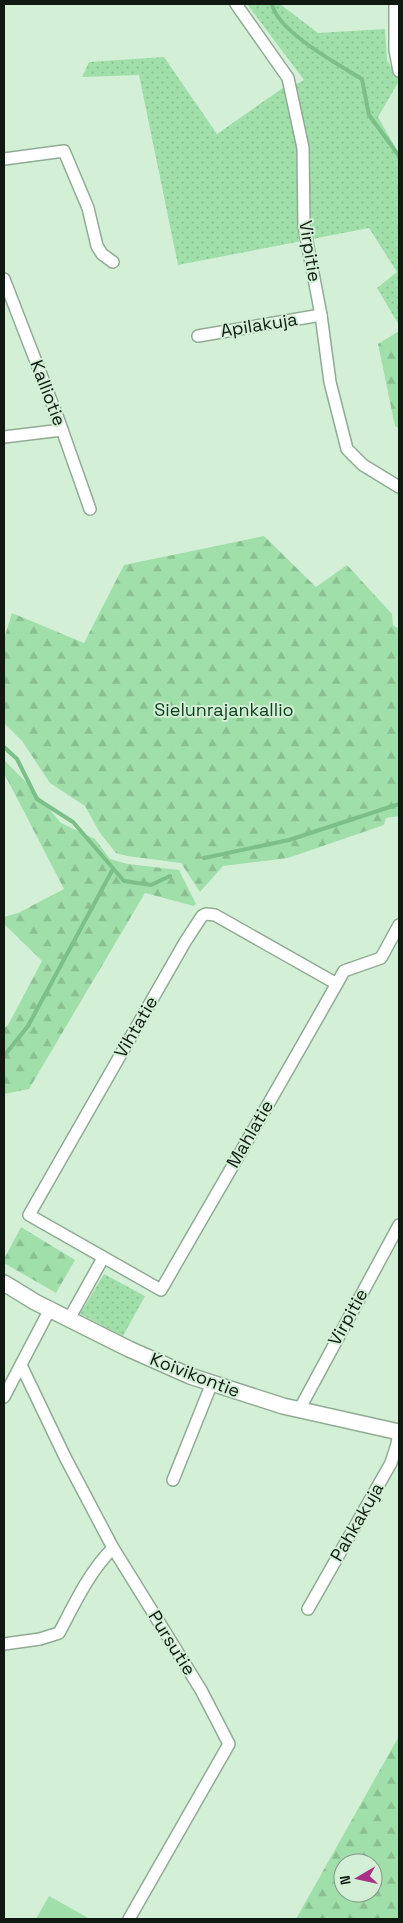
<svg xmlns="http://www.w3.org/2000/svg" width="403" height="1923" font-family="'Space Grotesk',sans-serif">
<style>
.grass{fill:url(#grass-dots)}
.forest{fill:url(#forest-firs);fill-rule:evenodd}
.pitch{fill:#a0dfaa}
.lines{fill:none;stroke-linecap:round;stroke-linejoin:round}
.stream{stroke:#7cbf88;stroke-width:4}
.minor-casing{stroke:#90ab94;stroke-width:14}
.major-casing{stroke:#90ab94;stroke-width:18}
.minor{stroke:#fff;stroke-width:11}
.major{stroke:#fff;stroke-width:15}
.labels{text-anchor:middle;stroke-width:4;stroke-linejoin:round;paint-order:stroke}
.street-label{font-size:18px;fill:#0f1911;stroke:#d3f0d7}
.park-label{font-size:18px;fill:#0b3e1a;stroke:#d3f0d7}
</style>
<defs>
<pattern id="grass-dots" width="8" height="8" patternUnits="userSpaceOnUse" patternTransform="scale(1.25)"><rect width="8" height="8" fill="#a0dfaa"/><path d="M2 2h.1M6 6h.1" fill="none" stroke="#89bf91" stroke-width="1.8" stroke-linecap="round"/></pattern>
<pattern id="forest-firs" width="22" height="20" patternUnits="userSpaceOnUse" patternTransform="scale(1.25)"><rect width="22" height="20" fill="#a0dfaa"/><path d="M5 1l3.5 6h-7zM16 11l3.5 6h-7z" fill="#89bf91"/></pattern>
</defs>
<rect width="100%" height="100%" fill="#d3f0d7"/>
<!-- grass -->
<g class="grass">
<path d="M 247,4 L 280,4 L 318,33 L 385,29 L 387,60 L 399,81 L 378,117 L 399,154 L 399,325 L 377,288 L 397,272 L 369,228 L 178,265 L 139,75 L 82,77 L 89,62 L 164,57 L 217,134 L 287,85 L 291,87 L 304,80 Z"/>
<path d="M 104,1274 L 145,1296 L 123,1336 L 80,1314 Z"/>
</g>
<!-- forest -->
<g class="forest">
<path d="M 399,331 L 399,428 L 395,426 L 378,344 Z"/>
<path d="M 264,536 L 316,587 L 347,565 L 392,614 L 393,625 L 399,629 L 399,816 L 386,818 L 384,825 L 288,858 L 223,866 L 200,892 L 181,863 L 127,856 L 116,853 L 100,833 L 85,806 L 50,783 L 22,741 L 4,723 L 4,639 L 12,613 L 84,643 L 124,565 Z"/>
<path d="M 4,760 L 27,783 L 61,823 L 95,839 L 110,859 L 128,864 L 179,870 L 196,904 L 194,906 L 145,893 L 29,1089 L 4,1094 L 4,1028 L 8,1025 L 42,961 L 4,924 L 4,917 L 18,913 L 64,889 L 4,773 Z"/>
<path d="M 21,1227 L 75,1260 L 56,1293 L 4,1263 L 4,1259 Z"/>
<path d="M 399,1736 L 399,1919 L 296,1919 ZM 343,1863 L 373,1863 L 373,1893 L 343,1893 Z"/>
</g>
<!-- pitch -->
<path class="pitch" d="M 49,1896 L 90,1919 L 36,1919 Z"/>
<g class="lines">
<!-- stream -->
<g class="stream">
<path d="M 272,4 C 277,31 339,65 362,79 L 369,115 L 399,156"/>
<path d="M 4,747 L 17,759 L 37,799 L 73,822 L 124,881 L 151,885 L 170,876"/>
<path d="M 204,858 L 289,840 L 399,804"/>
<path d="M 4,1056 L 28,1026 L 113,869"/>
</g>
<defs>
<g id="minor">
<path d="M 236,4 L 288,78 L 303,148 L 304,226 L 321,315 L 330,382 L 347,449 L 363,465 L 399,487"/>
<path d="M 395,4 L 395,50 L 399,71"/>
<path d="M 4,159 L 64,151 L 88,208 L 97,246 L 102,254 L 113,262"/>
<path d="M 4,279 L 59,421 L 90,509"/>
<path d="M 198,336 L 321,315"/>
<path d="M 4,437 L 62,430"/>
<path d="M 337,984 L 215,915 L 206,914 L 202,916 L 185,942 L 29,1215 L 161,1290 C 222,1184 284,1078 344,971 L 381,958 L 399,925"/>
<path d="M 69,1319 L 103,1258"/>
<path d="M 21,1365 L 65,1457 L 113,1548 L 201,1690 L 229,1744 L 129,1919"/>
<path d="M 4,1397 L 50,1309"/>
<path d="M 299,1410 L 399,1225"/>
<path d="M 173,1480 L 212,1383"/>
<path d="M 308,1609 L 391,1463 L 397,1444 L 399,1432"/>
<path d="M 4,1644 L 40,1639 L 59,1633 C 75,1603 89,1572 113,1548"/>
</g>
<path id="major" d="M 4,1283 L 35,1302 L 129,1349 L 190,1376 L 283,1406 L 399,1432"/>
</defs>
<!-- minor casing -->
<use href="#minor" class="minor-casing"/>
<!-- major casing -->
<use href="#major" class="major-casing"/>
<!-- minor -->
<use href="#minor" class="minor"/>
<!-- major -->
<use href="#major" class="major"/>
</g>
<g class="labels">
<!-- street labels -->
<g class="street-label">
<text transform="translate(310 251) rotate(81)" y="6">Virpitie</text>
<text transform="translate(259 325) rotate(-9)" y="6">Apilakuja</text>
<text transform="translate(48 393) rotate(69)" y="6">Kalliotie</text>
<text transform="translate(136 1027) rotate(-60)" y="6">Vihtatie</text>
<text transform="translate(250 1134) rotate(-60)" y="6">Mahlatie</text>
<text transform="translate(348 1317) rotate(-61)" y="6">Virpitie</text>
<text transform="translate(195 1375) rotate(21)" y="6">Koivikontie</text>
<text transform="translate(357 1522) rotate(-60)" y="6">Pahkakuja</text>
<text transform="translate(172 1643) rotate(58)" y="6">Pursutie</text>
</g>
<!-- park labels -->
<g class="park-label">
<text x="224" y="716">Sielunrajankallio</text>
</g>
</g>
<!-- border -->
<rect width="403" height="1923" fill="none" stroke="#0f1911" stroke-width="10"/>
<!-- north arrow -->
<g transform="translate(358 1878) rotate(261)"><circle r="24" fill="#d3f0d7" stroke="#859a88"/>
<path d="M0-4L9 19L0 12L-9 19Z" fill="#a83087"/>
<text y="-8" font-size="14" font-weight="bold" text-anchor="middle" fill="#0f1911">N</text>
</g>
</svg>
